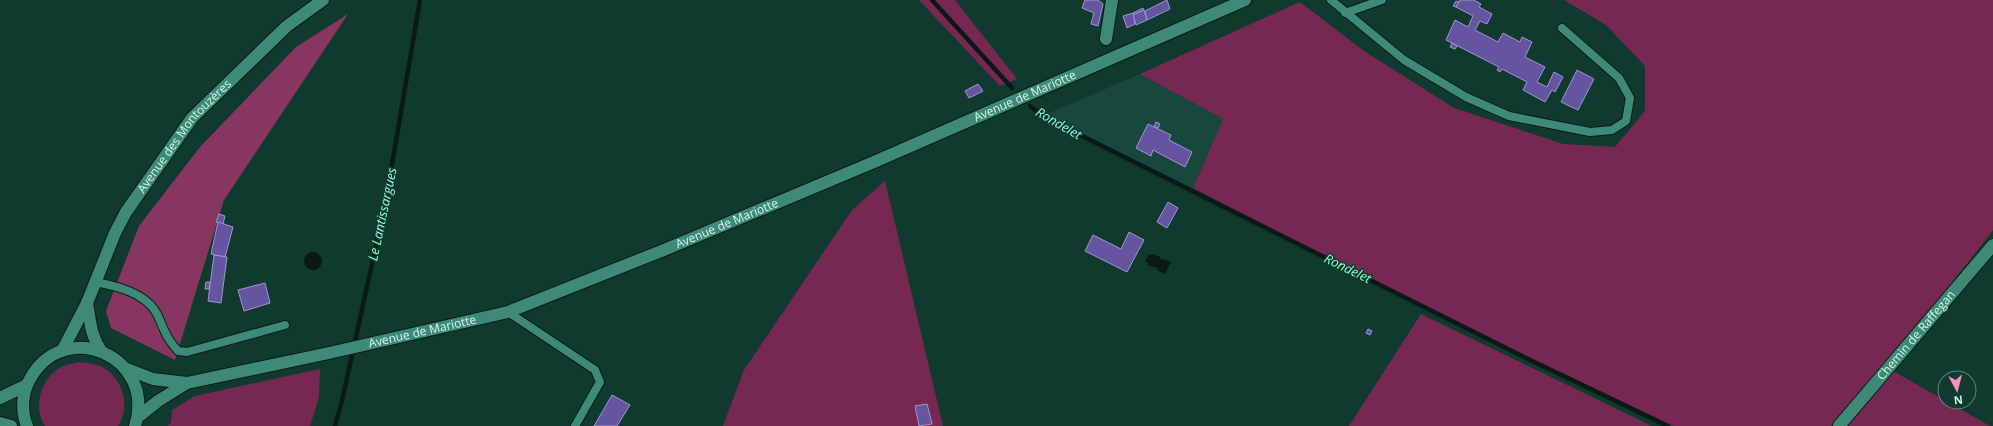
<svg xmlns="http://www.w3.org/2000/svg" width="1993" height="426" font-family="'Open Sans',sans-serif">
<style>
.built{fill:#18483b}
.green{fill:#762851}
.forest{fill:#87375f}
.water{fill:#0a1915}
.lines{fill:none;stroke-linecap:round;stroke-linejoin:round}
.stream{stroke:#0a1915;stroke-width:4.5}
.building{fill:#6554a0;stroke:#9f95cf}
.service-casing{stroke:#071f18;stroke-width:10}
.minor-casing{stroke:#071f18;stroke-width:14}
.secondary-casing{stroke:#071f18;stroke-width:14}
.service{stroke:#3e8a74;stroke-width:8}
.minor{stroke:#3e8a74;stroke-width:12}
.secondary{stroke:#3e8a74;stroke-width:12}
.labels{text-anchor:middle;stroke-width:3;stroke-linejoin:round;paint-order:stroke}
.street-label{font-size:12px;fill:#d3f8eb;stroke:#113a2f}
.water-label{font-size:13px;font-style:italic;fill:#88feda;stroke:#113a2f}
</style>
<rect width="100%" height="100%" fill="#113a2f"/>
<!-- built -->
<path class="built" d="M 1140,74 L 1223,119 L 1193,188 L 1045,115 Z"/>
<!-- green -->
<g class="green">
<path d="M 919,0 L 955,0 L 1017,79 L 1000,86 Z"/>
<path d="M 1564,0 L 1993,0 L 1993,230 L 1966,265 L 1889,360 L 1831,426 L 1673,426 L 1425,308 L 1193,188 L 1223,119 L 1140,74 L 1300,2 L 1364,51 L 1454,108 L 1563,144 L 1615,147 L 1645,111 L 1645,66 L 1606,25 Z"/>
<path d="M 885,181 L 943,426 L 723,426 L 744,370 L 852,210 Z"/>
<path d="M 1421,314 L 1652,426 L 1349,426 Z"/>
<path d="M 80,362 C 90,363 99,364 107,370 C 124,382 130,409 118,426 L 45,426 C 34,409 39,385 54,372 C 62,365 71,364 80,362 Z"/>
<path d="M 320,369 L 319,397 L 310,426 L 168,426 L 171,422 L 172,410 L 195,396 Z"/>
<path d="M 1893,371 L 1990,426 L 1848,426 Z"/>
</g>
<!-- forest -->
<path class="forest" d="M 348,14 L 224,200 L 175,360 L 111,328 L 106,311 L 139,226 L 200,147 L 296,47 Z"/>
<!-- water -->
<g class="water">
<circle cx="313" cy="261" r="9"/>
<path d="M 1149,254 L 1152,255 L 1153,254 L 1160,257 L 1161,260 L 1164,259 L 1171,262 L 1165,274 L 1158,271 L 1157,268 L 1147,265 L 1148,263 L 1145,262 Z"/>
</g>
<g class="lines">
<!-- stream -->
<g class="stream">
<path d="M 932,0 L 1012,88"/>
<path d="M 1030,106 L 1039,113 L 1064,127 L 1528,359 L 1668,426"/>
<path d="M 335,426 L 342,401 L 386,200 L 420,0"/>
</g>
</g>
<!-- building -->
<g class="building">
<path d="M 1085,0 L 1098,0 L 1103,4 L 1098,26 L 1091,24 L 1094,13 L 1082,8 Z"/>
<path d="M 1167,0 L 1170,9 L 1147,20 L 1145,11 Z"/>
<path d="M 1460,0 L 1474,0 L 1481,4 L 1479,7 L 1492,14 L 1487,24 L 1480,21 L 1475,30 L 1498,42 L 1503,33 L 1520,42 L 1522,37 L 1532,42 L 1525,57 L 1545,67 L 1537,82 L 1547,87 L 1554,72 L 1563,77 L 1555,92 L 1552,90 L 1545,102 L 1523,90 L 1527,82 L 1502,69 L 1500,72 L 1497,70 L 1499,67 L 1446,40 L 1455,20 L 1468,27 L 1473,16 L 1456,7 Z"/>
<path d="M 1456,1 L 1459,2 L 1456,7 L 1453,6 Z"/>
<path d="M 1143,8 L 1144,10 L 1133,15 L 1133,13 Z"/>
<path d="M 1144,10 L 1147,20 L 1136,25 L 1133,15 Z"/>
<path d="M 1133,13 L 1135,24 L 1127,28 L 1123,16 Z"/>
<path d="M 1452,43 L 1457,46 L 1455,49 L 1450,47 Z"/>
<path d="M 1577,70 L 1594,79 L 1578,110 L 1561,102 Z"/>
<path d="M 978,84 L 983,91 L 969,98 L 965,91 Z"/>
<path d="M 1156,122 L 1160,124 L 1158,128 L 1154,127 Z"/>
<path d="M 1148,124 L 1171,135 L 1169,140 L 1192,152 L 1185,167 L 1153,150 L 1151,156 L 1136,148 Z"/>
<path d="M 1168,202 L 1178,208 L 1167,228 L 1157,222 Z"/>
<path d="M 219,214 L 225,216 L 223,224 L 216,222 Z"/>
<path d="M 218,222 L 233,227 L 225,257 L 211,254 Z"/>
<path d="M 1129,232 L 1144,240 L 1127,272 L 1085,251 L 1093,235 L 1121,249 Z"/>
<path d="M 214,255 L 227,257 L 221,303 L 208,301 Z"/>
<path d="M 206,282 L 210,282 L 209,289 L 205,289 Z"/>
<path d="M 265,283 L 270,303 L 244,311 L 238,290 Z"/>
<path d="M 1368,329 L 1372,331 L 1370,335 L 1366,333 Z"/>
<path d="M 612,395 L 630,405 L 617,426 L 594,426 Z"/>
<path d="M 927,404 L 932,424 L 919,426 L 915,406 Z"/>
</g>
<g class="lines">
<defs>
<g id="service">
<path d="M 1331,0 L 1404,60 L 1466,97 L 1509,116 L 1590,132 L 1612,130 L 1626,121 L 1630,98 L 1619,78 L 1562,28"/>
<path d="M 1345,13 L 1382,0"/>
<path d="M 95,282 C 117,286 146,293 157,314 C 164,329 166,338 178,351 L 187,352 L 285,325"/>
<path d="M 508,312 L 595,370 L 600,382 L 575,426"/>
</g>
<g id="minor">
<path d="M 1106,39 L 1112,0"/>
<path d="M 87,303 C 91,323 90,334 101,351"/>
<path id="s1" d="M 62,351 L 87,303 L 115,233 L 126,212 L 192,118 L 287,26 L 323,0"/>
<path id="s2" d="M 1839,426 L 1993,245"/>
</g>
<g id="secondary">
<path id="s3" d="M 127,369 L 153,379 L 187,383 L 329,353 L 508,312 L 664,250 L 874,162 L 1245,0"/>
<path d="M 0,398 L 27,385"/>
<path d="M 138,417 L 158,401 L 187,383"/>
<path d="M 0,423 L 11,426"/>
<path d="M 27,426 C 21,411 22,393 30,379 C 65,316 157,357 135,426"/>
</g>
</defs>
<!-- service casing -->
<use href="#service" class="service-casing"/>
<!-- minor casing -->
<use href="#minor" class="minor-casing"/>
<!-- secondary casing -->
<use href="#secondary" class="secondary-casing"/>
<!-- service -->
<use href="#service" class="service"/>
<!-- minor -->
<use href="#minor" class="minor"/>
<!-- secondary -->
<use href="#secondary" class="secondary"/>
</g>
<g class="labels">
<!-- street labels -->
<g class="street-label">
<text dy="4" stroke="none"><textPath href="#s3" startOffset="951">Avenue de Mariotte</textPath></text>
<text dy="4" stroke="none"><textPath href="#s1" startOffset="249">Avenue des Montouzères</textPath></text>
<text dy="4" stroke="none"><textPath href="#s3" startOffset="627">Avenue de Mariotte</textPath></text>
<text dy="4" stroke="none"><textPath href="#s3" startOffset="303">Avenue de Mariotte</textPath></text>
<text dy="4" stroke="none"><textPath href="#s2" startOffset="119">Chemin de Raffegan</textPath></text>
</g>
<!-- water labels -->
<g class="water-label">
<text transform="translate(1059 123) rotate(30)" y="5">Rondelet</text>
<text transform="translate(382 214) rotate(-78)" y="5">Le Lantissargues</text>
<text transform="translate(1348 268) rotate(26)" y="5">Rondelet</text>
</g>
</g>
<!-- north arrow -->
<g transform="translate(1957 390) rotate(173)"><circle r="19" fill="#113a2f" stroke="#5f867a"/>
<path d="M0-3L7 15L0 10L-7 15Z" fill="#fc8fc2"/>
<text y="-6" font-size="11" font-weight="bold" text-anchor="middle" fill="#d3f8eb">N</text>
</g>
</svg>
